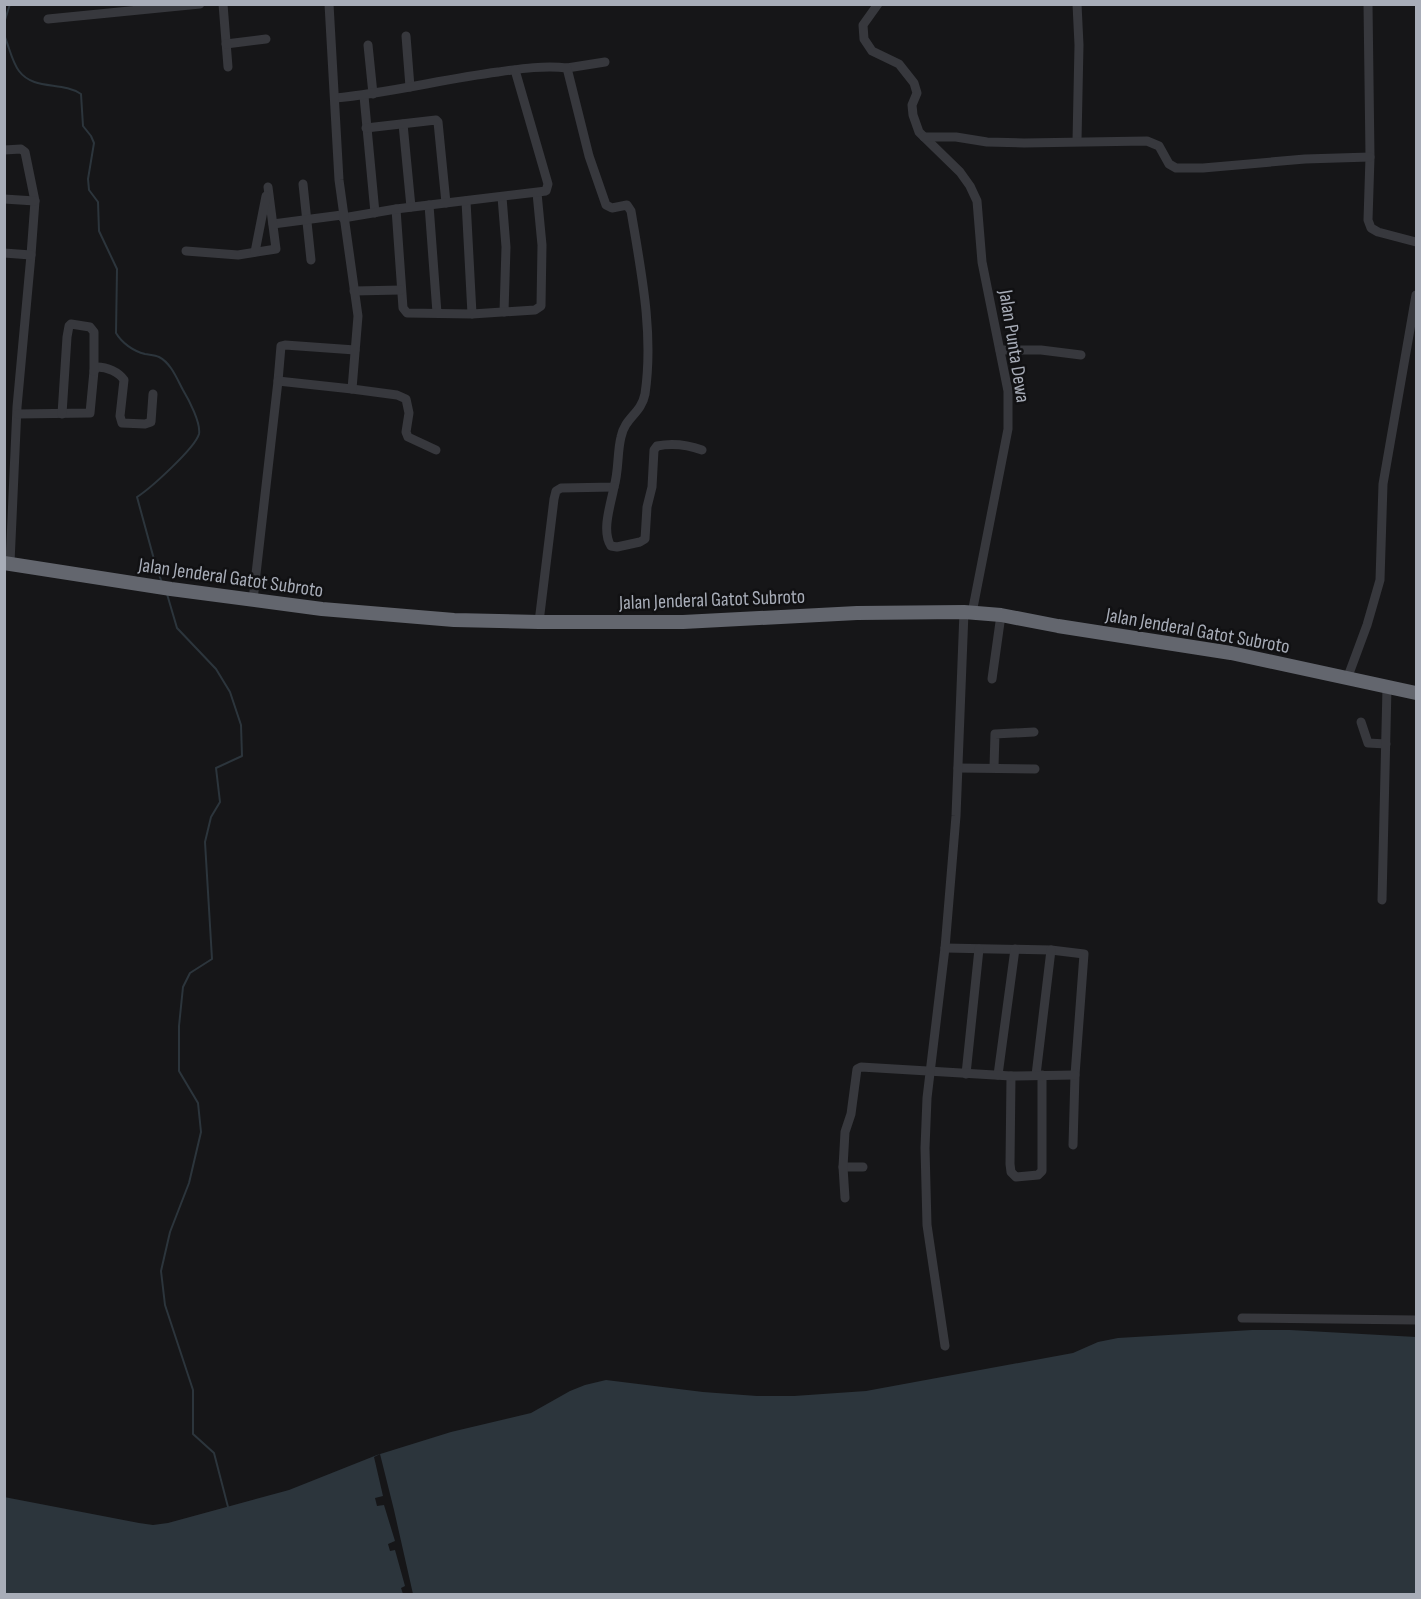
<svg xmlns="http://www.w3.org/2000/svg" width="1421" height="1599" font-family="'Sofia Sans Condensed',sans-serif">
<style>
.water{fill:#2c353c}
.pier{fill:#161618}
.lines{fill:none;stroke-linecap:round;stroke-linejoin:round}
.stream{stroke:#2c353c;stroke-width:2}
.minor{stroke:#37383d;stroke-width:9}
.highway{stroke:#63666e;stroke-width:14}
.labels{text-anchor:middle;stroke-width:5;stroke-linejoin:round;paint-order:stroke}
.street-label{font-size:20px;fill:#a8adb8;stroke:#111113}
</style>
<rect width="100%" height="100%" fill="#161618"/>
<!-- water -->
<path class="water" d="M 1252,1330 L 1290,1330 L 1416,1337 L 1416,1594 L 5,1594 L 4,1497 L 139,1523 L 153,1525 L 168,1523 L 289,1490 L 377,1455 L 451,1432 L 531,1413 L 570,1391 L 585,1385 L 606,1380 L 703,1392 L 757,1396 L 794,1396 L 866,1391 L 1073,1353 L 1098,1342 L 1118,1338 Z"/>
<!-- pier -->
<path class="pier" d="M 380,1454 L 394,1510 L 413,1594 L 403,1594 L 401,1588 L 405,1586 L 395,1550 L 390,1551 L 388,1544 L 395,1541 L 384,1505 L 377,1506 L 375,1498 L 383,1496 L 374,1457 Z"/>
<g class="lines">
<!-- stream -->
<g class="stream">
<path d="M 4,23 L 10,4"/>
<path d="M 4,35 C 9,46 12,62 19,71 C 34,91 62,81 81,94 L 83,126 L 91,136 L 94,143 L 88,179 L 89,190 L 98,202 L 99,231 L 117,269 L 116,333 C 122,343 133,351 145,354 C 150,355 155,355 159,357 C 171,363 177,379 183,390 C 189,400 201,423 199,434 C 195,448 151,488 137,497 L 155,563 L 162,583"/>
<path d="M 167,594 L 177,628 L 216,669 L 230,692 L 241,725 L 242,756 L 216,768 L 220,802 L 211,817 L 205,842 L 212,959 L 190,973 L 183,987 L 179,1026 L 179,1071 L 198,1103 L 201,1132 L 189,1183 L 170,1232 L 161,1271 L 165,1305 L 193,1390 L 193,1434 L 214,1453 L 228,1507"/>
</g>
<!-- minor -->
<g class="minor">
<path d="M 223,4 L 228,67"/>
<path d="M 878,4 L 863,25 L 864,39 L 872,51 L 899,64 L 914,83 L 917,93 L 912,105 L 913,115 L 919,132 L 960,172 L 970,186 L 977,201 L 982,262 L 1008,391 L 1008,429 L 972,613"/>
<path d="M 1077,4 L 1079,45 L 1077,141"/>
<path d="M 1368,4 L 1370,157 L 1368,220 L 1371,228 L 1378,232 L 1416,242"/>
<path d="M 48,19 L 200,4"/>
<path d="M 406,36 L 410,87"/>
<path d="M 226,44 L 266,39"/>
<path d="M 368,45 L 373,94"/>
<path d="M 567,68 L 605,62"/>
<path d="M 364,96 L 375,213"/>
<path d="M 335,98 C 390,93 443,79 498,72 C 519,69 545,65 567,68 L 589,156 L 606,205 L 612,208 L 627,205 L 631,211 C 641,271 654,333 645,394 C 641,414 625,417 621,437 C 617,453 619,470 614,487 L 561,488 L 556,491 L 554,499 L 539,622"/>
<path d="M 403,124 L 411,207"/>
<path d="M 366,128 L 436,120 L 438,122 L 446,203"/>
<path d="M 924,137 L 956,137 L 987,142 L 1024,143 L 1147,141 L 1159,146 L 1169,164 L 1176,168 L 1203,168 L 1305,159 L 1370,157"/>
<path d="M 4,150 L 21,149 L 25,152 L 35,201 L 31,255 L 17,407 L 10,563"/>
<path d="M 303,184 L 311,260"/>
<path d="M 502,197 L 506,247 L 504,312"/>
<path d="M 4,199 L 35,201"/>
<path d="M 466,201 L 472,314"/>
<path d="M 429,205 L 437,313"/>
<path d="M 396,209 L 403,308 L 407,313 L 472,314 L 535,310 L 541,306 L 542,245 L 537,193"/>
<path d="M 343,218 L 396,209 L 546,191 L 548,184 L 515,70"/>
<path d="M 273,224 L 342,215"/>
<path d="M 186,251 L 238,255 L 276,249 L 268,187"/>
<path d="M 255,252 L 266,196"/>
<path d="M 4,253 L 31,255"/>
<path d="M 354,291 L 401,290"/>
<path d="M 1000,350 L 1041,350 L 1081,355"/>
<path d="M 278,381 L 281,346 L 285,345 L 355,350"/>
<path d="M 352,389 L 397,395 L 406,399 L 409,413 L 406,432 L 408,437 L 436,450"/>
<path d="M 18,414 L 90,413 L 94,371 L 97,367 C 107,367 119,372 124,380 L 120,416 L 122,423 L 145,424 L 151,422 L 153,394"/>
<path d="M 62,414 L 67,337 L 69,326 L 71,324 L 90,327 L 94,332 L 94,371"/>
<path d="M 614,487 C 611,504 601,531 611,546 L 617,547 L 640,542 L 645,539 L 647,507 L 652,487 L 654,450 L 657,446 C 672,443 688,445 702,450"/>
<path d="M 253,600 L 278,381 L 352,389 L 358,316 L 339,180 L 329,4"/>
<path d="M 992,679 L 1001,615"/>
<path d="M 1347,679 L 1367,625 L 1380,580 L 1383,484 L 1416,295"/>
<path d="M 1361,722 L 1368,743 L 1386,744"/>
<path d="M 994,767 L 995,734 L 1034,732"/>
<path d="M 958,768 L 1035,769"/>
<path d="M 1382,900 L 1387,687"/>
<path d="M 945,948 L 1051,950 L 1084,954 L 1075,1075 L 1073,1145"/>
<path d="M 966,1074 L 979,949"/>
<path d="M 998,1075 L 1015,949"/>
<path d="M 1036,1075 L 1051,950"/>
<path d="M 1011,1076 L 1010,1164 L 1011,1172 L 1016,1177 L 1038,1175 L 1042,1171 L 1042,1075"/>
<path d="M 843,1167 L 863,1167"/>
<path d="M 845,1198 L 843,1167 L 845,1132 L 851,1114 L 857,1069 L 861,1067 L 1011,1076 L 1075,1075"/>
<path d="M 1242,1318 L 1416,1320"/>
<path d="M 945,1346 L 927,1225 L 925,1148 L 927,1098 L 945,948 L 956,816 L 964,612"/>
</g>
<!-- highway -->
<path class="highway" d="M 4,563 L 171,589 L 322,609 L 454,620 L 539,622 L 683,622 L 857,613 L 964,612 L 1001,615 L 1058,626 L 1231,653 L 1416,693"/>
</g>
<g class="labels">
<!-- street labels -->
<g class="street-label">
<text transform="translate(1015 346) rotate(81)" y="7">Jalan Punta Dewa</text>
<text transform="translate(231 577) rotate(8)" y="7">Jalan Jenderal Gatot Subroto</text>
<text transform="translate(712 599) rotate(-2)" y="7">Jalan Jenderal Gatot Subroto</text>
<text transform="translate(1198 630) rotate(10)" y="7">Jalan Jenderal Gatot Subroto</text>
</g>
</g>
<!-- border -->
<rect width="1421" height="1599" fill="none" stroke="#a8adb8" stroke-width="12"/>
</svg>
